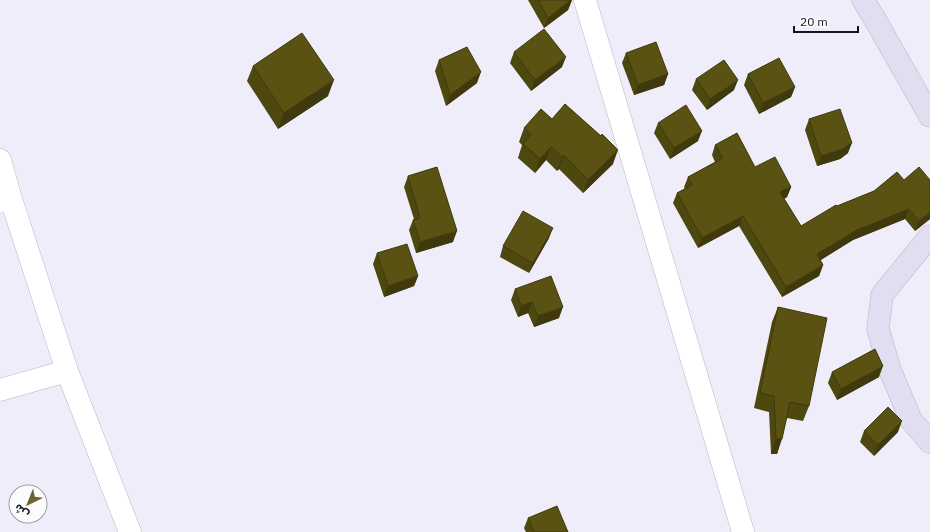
<svg xmlns="http://www.w3.org/2000/svg" width="930" height="532" font-family="'IBM Plex Sans','Noto Sans Arabic',sans-serif">
<style>
.lines{fill:none;stroke-linecap:round;stroke-linejoin:round}
.street-casing{stroke:#b6b5c1;stroke-width:23}
.secondary-casing{stroke:#b6b5c1;stroke-width:23}
.street{stroke:#fff;stroke-width:22}
.secondary{stroke:#e1def1;stroke-width:22}
.wall{fill:#4d4710}
.shaded-wall{fill:#3f390d}
.building{fill:#5a5213;stroke:#3f390d}
</style>
<rect width="100%" height="100%" fill="#eeedf9"/>
<g class="lines">
<defs>
<g id="street">
<path d="M 585,0 L 743,532"/>
<path d="M 0,160 L 11,199"/>
<path d="M 0,202 L 11,199 L 67,371 L 130,532"/>
<path d="M 0,390 L 67,371"/>
</g>
<g id="secondary">
<path d="M 863,0 L 873,16 L 930,116"/>
<path d="M 930,236 L 882,295 L 878,329 L 890,370 L 911,420 L 930,442"/>
</g>
</defs>
<!-- street casing -->
<use href="#street" class="street-casing"/>
<!-- secondary casing -->
<use href="#secondary" class="secondary-casing"/>
<!-- street -->
<use href="#street" class="street"/>
<!-- secondary -->
<use href="#secondary" class="secondary"/>
</g>
<!-- wall -->
<g class="wall">
<path d="M 528,0 L 572,0 L 568,10 L 544,28 Z"/>
<path d="M 514,52 L 562,67 L 531,91 L 510,63 Z"/>
<path d="M 626,53 L 668,74 L 664,85 L 634,95 L 622,63 Z"/>
<path d="M 439,60 L 477,83 L 446,106 L 435,71 Z"/>
<path d="M 253,66 L 328,96 L 278,129 L 247,81 Z"/>
<path d="M 748,74 L 795,87 L 791,97 L 759,114 L 744,85 Z"/>
<path d="M 696,79 L 734,90 L 707,110 L 692,90 Z"/>
<path d="M 552,119 L 613,164 L 583,193 L 559,169 L 557,171 L 546,160 L 535,173 L 518,158 L 522,145 L 519,142 L 524,128 Z"/>
<path d="M 809,119 L 848,153 L 840,159 L 817,166 L 805,130 Z"/>
<path d="M 658,123 L 698,141 L 670,159 L 654,133 Z"/>
<path d="M 715,145 L 791,187 L 787,197 L 784,199 L 801,226 L 837,206 L 874,191 L 930,219 L 915,231 L 905,219 L 853,240 L 820,260 L 823,265 L 819,276 L 782,297 L 739,226 L 698,248 L 673,203 L 677,193 L 685,189 L 684,187 L 688,177 L 715,162 L 712,155 Z"/>
<path d="M 408,176 L 453,242 L 416,253 L 409,230 L 413,220 L 414,219 L 404,187 Z"/>
<path d="M 549,238 L 529,273 L 500,257 L 503,246 Z"/>
<path d="M 377,253 L 418,276 L 414,286 L 384,297 L 373,264 Z"/>
<path d="M 515,289 L 559,318 L 534,327 L 528,313 L 518,317 L 511,300 Z"/>
<path d="M 778,307 L 809,406 L 803,421 L 787,418 L 777,454 L 771,454 L 769,412 L 754,408 L 772,322 Z"/>
<path d="M 832,372 L 879,377 L 837,400 L 828,383 Z"/>
<path d="M 864,431 L 898,432 L 874,456 L 860,442 Z"/>
<path d="M 528,518 L 568,532 L 526,532 L 524,528 Z"/>
</g>
<!-- shaded-wall -->
<g class="shaded-wall">
<path d="M 571,0 L 572,0 L 568,10 L 544,28 L 548,18 Z"/>
<path d="M 566,57 L 562,67 L 531,91 L 535,80 Z"/>
<path d="M 481,72 L 477,83 L 446,106 L 450,95 Z"/>
<path d="M 668,74 L 664,85 L 634,95 L 638,85 Z"/>
<path d="M 334,80 L 328,96 L 278,129 L 284,113 Z"/>
<path d="M 738,80 L 734,90 L 707,110 L 710,99 Z"/>
<path d="M 795,87 L 791,97 L 759,114 L 763,103 Z"/>
<path d="M 702,131 L 698,141 L 670,159 L 674,148 Z"/>
<path d="M 852,143 L 848,153 L 840,159 L 817,166 L 821,156 Z"/>
<path d="M 551,147 L 546,160 L 535,173 L 540,159 Z"/>
<path d="M 618,150 L 613,164 L 583,193 L 588,180 Z"/>
<path d="M 564,155 L 559,169 L 557,171 L 562,157 Z"/>
<path d="M 791,187 L 787,197 L 777,203 L 780,192 Z"/>
<path d="M 909,209 L 905,219 L 853,240 L 813,265 L 817,254 L 857,230 Z"/>
<path d="M 930,212 L 930,219 L 915,231 L 919,221 Z"/>
<path d="M 743,216 L 739,226 L 698,248 L 702,238 Z"/>
<path d="M 553,228 L 549,238 L 529,273 L 533,263 Z"/>
<path d="M 457,231 L 453,242 L 416,253 L 420,242 Z"/>
<path d="M 823,265 L 819,276 L 782,297 L 786,287 Z"/>
<path d="M 418,276 L 414,286 L 384,297 L 388,286 Z"/>
<path d="M 532,302 L 528,313 L 518,317 L 521,306 Z"/>
<path d="M 563,307 L 559,318 L 534,327 L 538,316 Z"/>
<path d="M 883,366 L 879,377 L 837,400 L 841,389 Z"/>
<path d="M 902,421 L 898,432 L 874,456 L 878,445 Z"/>
<path d="M 776,439 L 782,439 L 777,454 L 771,454 Z"/>
</g>
<!-- building -->
<g class="building">
<path d="M 538,0 L 571,0 L 548,18 Z"/>
<path d="M 544,29 L 566,57 L 535,80 L 514,52 Z"/>
<path d="M 302,33 L 334,80 L 284,113 L 253,66 Z"/>
<path d="M 656,42 L 668,74 L 638,85 L 626,53 Z"/>
<path d="M 467,47 L 481,72 L 450,95 L 439,60 Z"/>
<path d="M 779,58 L 795,87 L 763,103 L 748,74 Z"/>
<path d="M 724,60 L 738,80 L 710,99 L 696,79 Z"/>
<path d="M 565,104 L 601,136 L 602,134 L 618,150 L 588,180 L 564,155 L 562,157 L 551,147 L 540,159 L 523,144 L 531,134 L 524,128 L 541,109 L 552,119 Z"/>
<path d="M 686,105 L 702,131 L 674,148 L 658,123 Z"/>
<path d="M 840,109 L 852,143 L 843,149 L 821,156 L 809,119 Z"/>
<path d="M 737,133 L 755,167 L 775,157 L 791,187 L 780,192 L 801,226 L 836,205 L 837,206 L 874,191 L 897,172 L 904,180 L 919,167 L 930,180 L 930,212 L 919,221 L 909,209 L 857,230 L 817,254 L 823,265 L 786,287 L 743,216 L 702,238 L 677,193 L 692,185 L 688,177 L 723,158 L 715,145 Z"/>
<path d="M 437,167 L 457,231 L 420,242 L 413,220 L 420,218 L 408,176 Z"/>
<path d="M 523,211 L 553,228 L 533,263 L 503,246 Z"/>
<path d="M 407,244 L 418,276 L 388,286 L 377,253 Z"/>
<path d="M 551,276 L 563,307 L 538,316 L 532,302 L 521,306 L 515,289 Z"/>
<path d="M 778,307 L 827,318 L 809,406 L 790,402 L 782,439 L 776,439 L 774,396 L 760,393 Z"/>
<path d="M 875,349 L 883,366 L 841,389 L 832,372 Z"/>
<path d="M 888,407 L 902,421 L 878,445 L 864,431 Z"/>
<path d="M 557,506 L 568,532 L 534,532 L 528,518 Z"/>
</g>
<!-- north arrow -->
<g transform="translate(28 504) rotate(223)"><circle r="19" fill="#fcfbfe" stroke="#9f9ea2"/>
<path d="M0-3L7 15L0 10L-7 15Z" fill="#6c6531"/>
<text y="-6" font-size="11" font-weight="bold" text-anchor="middle" fill="#141317">ش</text>
</g>
<!-- scale -->
<path d="M794 26v6h64v-6" fill="none" stroke="#141317" stroke-width="2"/>
<text x="800" y="26" font-size="12" fill="#141317" stroke="#fcfbfe" stroke-width="3" paint-order="stroke">20 m</text>
</svg>
